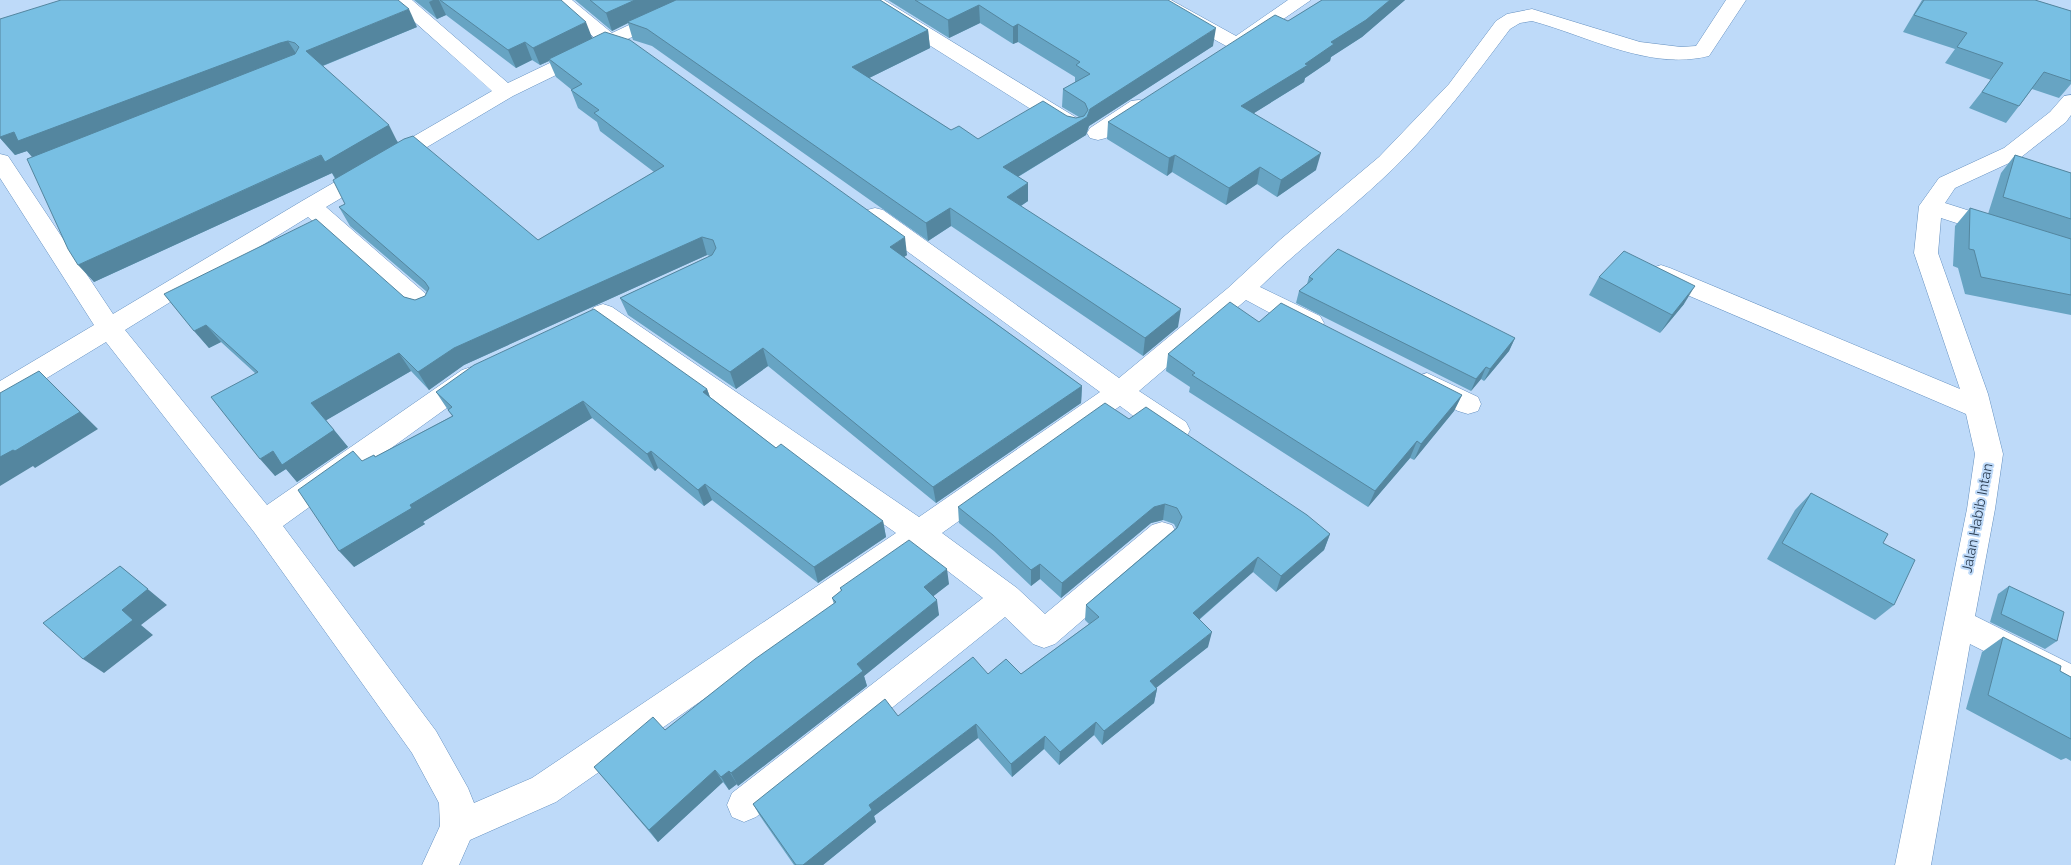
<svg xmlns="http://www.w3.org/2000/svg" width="2071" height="865" font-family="Raleway,sans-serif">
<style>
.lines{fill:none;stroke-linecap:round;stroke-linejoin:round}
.minor-casing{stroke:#6490c0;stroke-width:1}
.minor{fill:#fff;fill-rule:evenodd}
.wall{fill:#67a4c3}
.shaded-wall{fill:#54869f}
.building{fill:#78bfe3;stroke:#54869f}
.labels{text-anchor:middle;stroke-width:4;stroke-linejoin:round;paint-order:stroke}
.street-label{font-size:14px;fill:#2c3e53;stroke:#bedaf9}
</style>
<rect width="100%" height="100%" fill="#bedaf9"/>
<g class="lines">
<defs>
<g id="minor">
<path d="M 390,0 L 412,0 L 508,83 L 579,49 L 586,47 L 593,49 L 596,53 L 593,57 L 513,96 L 326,207 L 434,301 L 438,307 L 434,313 L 425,316 L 416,313 L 308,217 L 125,330 L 267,505 L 462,370 L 471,367 L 480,370 L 484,377 L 480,384 L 283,526 L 436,731 L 468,788 L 474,803 L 532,778 L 896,533 L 594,319 L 590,313 L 594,307 L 603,304 L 612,307 L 919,517 L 1100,392 L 867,222 L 863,216 L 867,210 L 875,208 L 883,210 L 1119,378 L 1228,288 L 1281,239 L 1379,157 L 1449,84 L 1496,21 L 1507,14 L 1532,9 L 1640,42 L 1681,47 L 1696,46 L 1726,0 L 1746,0 L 1709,56 C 1650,71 1588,36 1532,21 L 1520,23 L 1510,29 C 1474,77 1438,125 1395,167 C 1352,209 1303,245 1260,287 L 1320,316 L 1324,323 L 1320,330 L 1311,332 L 1302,330 L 1246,300 L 1139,391 L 1186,422 L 1190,430 L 1186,438 C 1163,445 1138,418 1120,406 L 942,533 L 1017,588 L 1045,614 L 1152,525 L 1162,522 L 1172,525 L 1177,534 L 1172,543 L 1055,644 L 1044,648 L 1033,644 L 1005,617 L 756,817 L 744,822 L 732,817 L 727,805 L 732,793 L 983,598 L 919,549 L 556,802 L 470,840 L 459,865 L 422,865 L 440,826 L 439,803 L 412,753 L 254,532 L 106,342 L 9,401 L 0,404 L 0,381 L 94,325 L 0,178 L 0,154 L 8,156 L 113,314 L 302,201 L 492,91 Z"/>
<path d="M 550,0 L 572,0 L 612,33 L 682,0 L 708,0 L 705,4 L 610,47 L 603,45 Z"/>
<path d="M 861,0 L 884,0 L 1077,118 L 1080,123 L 1077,128 L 1069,130 L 1061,128 L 864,4 Z"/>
<path d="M 1147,0 L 1171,0 L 1236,36 L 1288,0 L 1311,0 L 1253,40 L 1244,41 L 1242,47 L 1235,49 L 1228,47 L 1150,4 Z"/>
<path d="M 2071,95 L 2071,115 L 2066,122 L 2020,158 L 1955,188 L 1945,203 L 2071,243 L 2071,260 L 1941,218 L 1938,253 L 1988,394 L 2003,454 L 1995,509 L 1975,616 L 2071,664 L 2071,695 L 1970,644 L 1931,865 L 1895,865 L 1967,509 L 1975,454 L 1966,414 L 1652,280 L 1649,274 L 1652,268 L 1661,265 L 1670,268 L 1960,389 L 1914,253 L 1919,206 L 1939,178 L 2004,148 L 2050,112 L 2064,96 Z"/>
<path d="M 1139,100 L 1147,101 L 1150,106 L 1147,111 L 1106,138 L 1098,140 L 1090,138 L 1087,133 L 1090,128 L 1131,101 Z"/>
<path d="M 1427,373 L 1478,397 L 1481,404 L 1478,411 L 1468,414 L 1458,411 L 1418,390 L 1414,383 L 1418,376 Z"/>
</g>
</defs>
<!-- minor casing -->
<use href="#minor" class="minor-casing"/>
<!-- minor -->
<use href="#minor" class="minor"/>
</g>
<!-- wall -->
<g class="wall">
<path d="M 414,0 L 561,0 L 592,38 L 907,255 L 904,257 L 1082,386 L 1081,403 L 936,503 L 768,366 L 736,389 L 628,315 L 620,298 L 710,256 L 707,255 L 464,365 L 429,390 L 411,371 L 326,420 L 348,447 L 297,482 L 286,469 L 275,476 L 255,373 L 221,342 L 209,348 L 164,294 L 404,297 L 415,300 L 425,296 L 427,292 L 350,226 L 339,207 L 345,204 L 335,179 L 332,173 L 94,282 L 32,157 L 27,151 L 15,155 L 0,138 L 0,19 L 417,27 L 323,66 L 398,142 L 538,240 L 654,172 L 600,131 L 597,122 L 578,108 L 571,90 L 572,90 L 556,77 L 549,61 L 540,65 L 532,60 L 516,68 L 446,15 L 437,19 Z"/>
<path d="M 575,0 L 880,0 L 928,30 L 930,48 L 869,78 L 951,130 L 978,139 L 1067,116 L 1076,118 L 1079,117 L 1062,107 L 1063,89 L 1075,82 L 1075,77 L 1018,42 L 1013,44 L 980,23 L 949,38 L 888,0 L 1168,0 L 1213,46 L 1089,126 L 1086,135 L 1018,177 L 1028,183 L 1028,201 L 1021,206 L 1178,327 L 1143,356 L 951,226 L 928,241 L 652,46 L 633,40 L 628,23 L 612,31 Z"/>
<path d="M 1322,0 L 1405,0 L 1362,37 L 1331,57 L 1330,61 L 1305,78 L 1304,82 L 1254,113 L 1316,170 L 1277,197 L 1257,184 L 1226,205 L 1172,172 L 1167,176 L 1107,139 L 1108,122 L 1288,21 Z"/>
<path d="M 1922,0 L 2035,0 L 2071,11 L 2071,84 L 2059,98 L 2032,89 L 2006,123 L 1969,108 L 1991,80 L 1945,63 L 1955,49 L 1903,32 Z"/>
<path d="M 2015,155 L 2071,173 L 2071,315 L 1965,294 L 1958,268 L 1953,266 L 1955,226 L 1970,208 L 1988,214 L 2001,173 Z"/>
<path d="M 1309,277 L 1515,338 L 1509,351 L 1484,381 L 1481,379 L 1471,391 L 1296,303 L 1299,291 L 1307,284 Z"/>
<path d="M 1599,277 L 1684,304 L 1660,333 L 1589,295 Z"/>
<path d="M 1259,322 L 1462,395 L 1454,411 L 1414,460 L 1410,458 L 1368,507 L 1189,392 L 1190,387 L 1166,371 L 1168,354 Z"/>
<path d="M 707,389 L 710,397 L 776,448 L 883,521 L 886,537 L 818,583 L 712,500 L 704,506 L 658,468 L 655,471 L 592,418 L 423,522 L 425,524 L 354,567 L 375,457 L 452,416 L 436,392 Z"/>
<path d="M 1129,419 L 1330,534 L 1324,550 L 1276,592 L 1253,572 L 1199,620 L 1208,647 L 1156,688 L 1157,689 L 1154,703 L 1102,745 L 1094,735 L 1059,765 L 1044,749 L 1012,777 L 978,738 L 874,816 L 876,822 L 823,865 L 794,865 L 760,816 L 753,804 L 898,716 L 988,674 L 1021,674 L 1089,624 L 1085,620 L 1086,605 L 1176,528 L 1174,524 L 1163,520 L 1151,523 L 1061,598 L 1040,579 L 1031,586 L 994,551 L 959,523 L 958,507 Z"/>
<path d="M 1811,493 L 1883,543 L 1894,605 L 1875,620 L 1767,559 L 1795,510 Z"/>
<path d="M 949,584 L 933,596 L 939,615 L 864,676 L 867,686 L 738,786 L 737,784 L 729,790 L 723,782 L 658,842 L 594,767 L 665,730 L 834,604 L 832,598 L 841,591 L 840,588 Z"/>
<path d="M 2009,586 L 2057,641 L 2045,649 L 1990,622 L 1998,594 Z"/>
<path d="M 2003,637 L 2060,671 L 2071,677 L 2071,761 L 2066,758 L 2061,760 L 1966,709 L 1982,652 Z"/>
</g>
<!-- shaded-wall -->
<g class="shaded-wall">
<path d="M 433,0 L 439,0 L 446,15 L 437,19 L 429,2 Z"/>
<path d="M 635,0 L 678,0 L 627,22 L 628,23 L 612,31 L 606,13 Z"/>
<path d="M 1390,0 L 1405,0 L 1362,37 L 1331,57 L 1330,61 L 1305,78 L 1304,82 L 1238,123 L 1241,106 L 1305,64 L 1331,42 Z"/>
<path d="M 979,5 L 980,23 L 949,38 L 948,20 Z"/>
<path d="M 409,9 L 417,27 L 317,68 L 306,51 Z"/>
<path d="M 586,22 L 593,40 L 549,59 L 549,61 L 540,65 L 533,48 Z"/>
<path d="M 1018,24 L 1018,42 L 1013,44 L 1013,27 Z"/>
<path d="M 1216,28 L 1213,46 L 1089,126 L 1086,135 L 1004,185 L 1003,167 L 1087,117 L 1090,109 Z"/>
<path d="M 928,30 L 930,48 L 855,85 L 852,67 Z"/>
<path d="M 288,41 L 299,58 L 34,159 L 27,151 L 15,155 L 0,138 L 0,137 L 280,43 Z"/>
<path d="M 525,42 L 532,60 L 516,68 L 508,50 Z"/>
<path d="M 389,125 L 398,143 L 336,179 L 332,173 L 94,282 L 78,265 Z"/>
<path d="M 1321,153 L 1316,170 L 1277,197 L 1281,180 Z"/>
<path d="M 1175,155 L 1172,172 L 1167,176 L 1169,158 Z"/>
<path d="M 1260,167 L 1257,184 L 1226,205 L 1229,188 Z"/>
<path d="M 1028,183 L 1028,201 L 1007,215 L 1007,197 Z"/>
<path d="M 950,208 L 951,226 L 928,241 L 926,223 Z"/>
<path d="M 702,237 L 707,255 L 464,365 L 429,390 L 418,372 L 454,348 Z"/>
<path d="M 905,237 L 907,255 L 892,265 L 890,247 Z"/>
<path d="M 1695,286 L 1684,304 L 1660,333 L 1672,315 Z"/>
<path d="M 1181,309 L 1178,327 L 1143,356 L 1145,338 Z"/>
<path d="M 206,325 L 221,342 L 209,348 L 194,331 Z"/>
<path d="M 1515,338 L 1509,351 L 1484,381 L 1490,369 Z"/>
<path d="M 763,348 L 768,366 L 736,389 L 730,372 Z"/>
<path d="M 399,353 L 411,371 L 325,421 L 311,403 Z"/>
<path d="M 1486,367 L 1481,379 L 1471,391 L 1476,379 Z"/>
<path d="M 39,371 L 98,429 L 35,468 L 33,466 L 0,486 L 0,457 Z"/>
<path d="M 1082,386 L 1081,403 L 936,503 L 933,487 Z"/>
<path d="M 707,389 L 713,406 L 703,392 Z"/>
<path d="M 1462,395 L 1454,411 L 1414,460 L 1421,444 Z"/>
<path d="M 583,401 L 592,418 L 423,522 L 425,524 L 354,567 L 339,551 L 410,505 Z"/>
<path d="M 334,430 L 348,447 L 297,482 L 286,469 L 275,476 L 260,459 L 273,451 Z"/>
<path d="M 1417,441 L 1410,458 L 1368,507 L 1375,491 Z"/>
<path d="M 651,451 L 658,468 L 655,471 L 647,454 Z"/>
<path d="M 705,484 L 712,500 L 704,506 L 698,490 Z"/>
<path d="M 1165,504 L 1163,520 L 1151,523 L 1061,598 L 1062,583 L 1154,507 Z"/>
<path d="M 883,521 L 886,537 L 818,583 L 814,567 Z"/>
<path d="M 1330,534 L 1324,550 L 1276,592 L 1281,576 Z"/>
<path d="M 1258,557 L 1253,572 L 1189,628 L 1193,613 Z"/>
<path d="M 1040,564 L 1040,579 L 1031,586 L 1031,570 Z"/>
<path d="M 120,566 L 167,605 L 141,625 L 153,635 L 104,673 L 83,659 L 122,610 Z"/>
<path d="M 947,569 L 949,584 L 926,602 L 924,587 Z"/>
<path d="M 937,600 L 939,615 L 864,676 L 867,686 L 738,786 L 731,773 L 857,664 Z"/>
<path d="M 1212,632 L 1208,647 L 1147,695 L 1150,681 Z"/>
<path d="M 1157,689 L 1154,703 L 1102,745 L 1104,731 Z"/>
<path d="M 1096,722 L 1094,735 L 1059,765 L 1060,752 Z"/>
<path d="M 976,724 L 978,738 L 874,816 L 876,822 L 823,865 L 803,865 L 869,805 Z"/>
<path d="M 1045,736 L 1044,749 L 1012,777 L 1011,764 Z"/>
<path d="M 715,770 L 723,782 L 658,842 L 649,830 Z"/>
<path d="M 729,771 L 737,784 L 729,790 L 721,777 Z"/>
</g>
<!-- building -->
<g class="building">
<path d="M 61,0 L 398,0 L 409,9 L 306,51 L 389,125 L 325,162 L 321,155 L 78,265 L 68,249 L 27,159 L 295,54 L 299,47 L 295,43 L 288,41 L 280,43 L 18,141 L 14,132 L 0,137 L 0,19 Z"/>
<path d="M 440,0 L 561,0 L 586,22 L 533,48 L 525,42 L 508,50 Z"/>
<path d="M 590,0 L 635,0 L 606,13 Z"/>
<path d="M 676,0 L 880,0 L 928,30 L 852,67 L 951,130 L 959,126 L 978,139 L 1043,101 L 1067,116 L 1076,118 L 1084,116 L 1088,110 L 1085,103 L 1063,89 L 1090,74 L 1076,65 L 1080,62 L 1018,24 L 1013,27 L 979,5 L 948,20 L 915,0 L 1168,0 L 1216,28 L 1090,109 L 1087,117 L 1003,167 L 1028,183 L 1007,197 L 1181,309 L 1145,338 L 950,208 L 926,223 L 647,29 L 627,22 Z"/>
<path d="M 1322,0 L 1390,0 L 1366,20 L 1331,42 L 1334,44 L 1305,64 L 1308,65 L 1241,106 L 1321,153 L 1281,180 L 1260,167 L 1229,188 L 1175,155 L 1169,158 L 1108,122 L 1275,15 L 1288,21 Z"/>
<path d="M 1924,0 L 2035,0 L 2071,11 L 2071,81 L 2044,72 L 2019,106 L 1982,92 L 2003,63 L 1957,47 L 1967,33 L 1914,15 Z"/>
<path d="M 605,32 L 630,40 L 905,237 L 890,247 L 1082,386 L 933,487 L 763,348 L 730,372 L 620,298 L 712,255 L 716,248 L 713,240 L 702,237 L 454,348 L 418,372 L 399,353 L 311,403 L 334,430 L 282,465 L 273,451 L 260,459 L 211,397 L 258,372 L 206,325 L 194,331 L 164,294 L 316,219 L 404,297 L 415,300 L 425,296 L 429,288 L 425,282 L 339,207 L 345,204 L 333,180 L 404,139 L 413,136 L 538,240 L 664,166 L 594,113 L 599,110 L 571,90 L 582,84 L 549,59 Z"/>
<path d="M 2015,155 L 2071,173 L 2071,219 L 2003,197 Z"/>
<path d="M 1970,208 L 2071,239 L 2071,295 L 1981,277 L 1974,250 L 1969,249 Z"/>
<path d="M 1338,249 L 1515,338 L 1490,369 L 1486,367 L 1476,379 L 1299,291 L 1313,279 L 1309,277 Z"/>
<path d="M 1624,251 L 1695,286 L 1672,315 L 1599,277 Z"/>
<path d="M 1230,302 L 1259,322 L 1281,303 L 1462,395 L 1421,444 L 1417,441 L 1375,491 L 1192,375 L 1195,373 L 1168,354 Z"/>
<path d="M 594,309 L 707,389 L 703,392 L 776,448 L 781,444 L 883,521 L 814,567 L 705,484 L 698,490 L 651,451 L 647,454 L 583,401 L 410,505 L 412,508 L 339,551 L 298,490 L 353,451 L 362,461 L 374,455 L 375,457 L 453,416 L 448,410 L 452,407 L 436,392 L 474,365 Z"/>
<path d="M 39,371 L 80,412 L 15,451 L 13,450 L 0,457 L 0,393 Z"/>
<path d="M 1105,403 L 1129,419 L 1146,407 L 1307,515 L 1330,534 L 1281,576 L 1258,557 L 1193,613 L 1212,632 L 1150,681 L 1157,689 L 1104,731 L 1096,722 L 1060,752 L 1045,736 L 1011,764 L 976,724 L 869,805 L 872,810 L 803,865 L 796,865 L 753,804 L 885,699 L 898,716 L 973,657 L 988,674 L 1006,659 L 1021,674 L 1099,617 L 1086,605 L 1177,528 L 1182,517 L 1177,508 L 1165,504 L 1154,507 L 1062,583 L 1040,564 L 1031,570 L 993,535 L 958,507 Z"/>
<path d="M 1811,493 L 1888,534 L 1883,543 L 1915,560 L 1894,605 L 1782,543 Z"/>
<path d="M 909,540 L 947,569 L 924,587 L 937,600 L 857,664 L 863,671 L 731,773 L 729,771 L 721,777 L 715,770 L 649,830 L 594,767 L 653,717 L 665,730 L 755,659 L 836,602 L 832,598 L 842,590 L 840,588 Z"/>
<path d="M 120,566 L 148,589 L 122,610 L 133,620 L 83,659 L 43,623 Z"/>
<path d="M 2009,586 L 2064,612 L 2057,641 L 2001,614 Z"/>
<path d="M 2003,637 L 2061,666 L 2060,671 L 2071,677 L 2071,739 L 1988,695 Z"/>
</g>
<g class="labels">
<!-- street labels -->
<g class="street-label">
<text transform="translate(1977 518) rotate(-79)" y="5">Jalan Habib Intan</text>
</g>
</g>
</svg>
